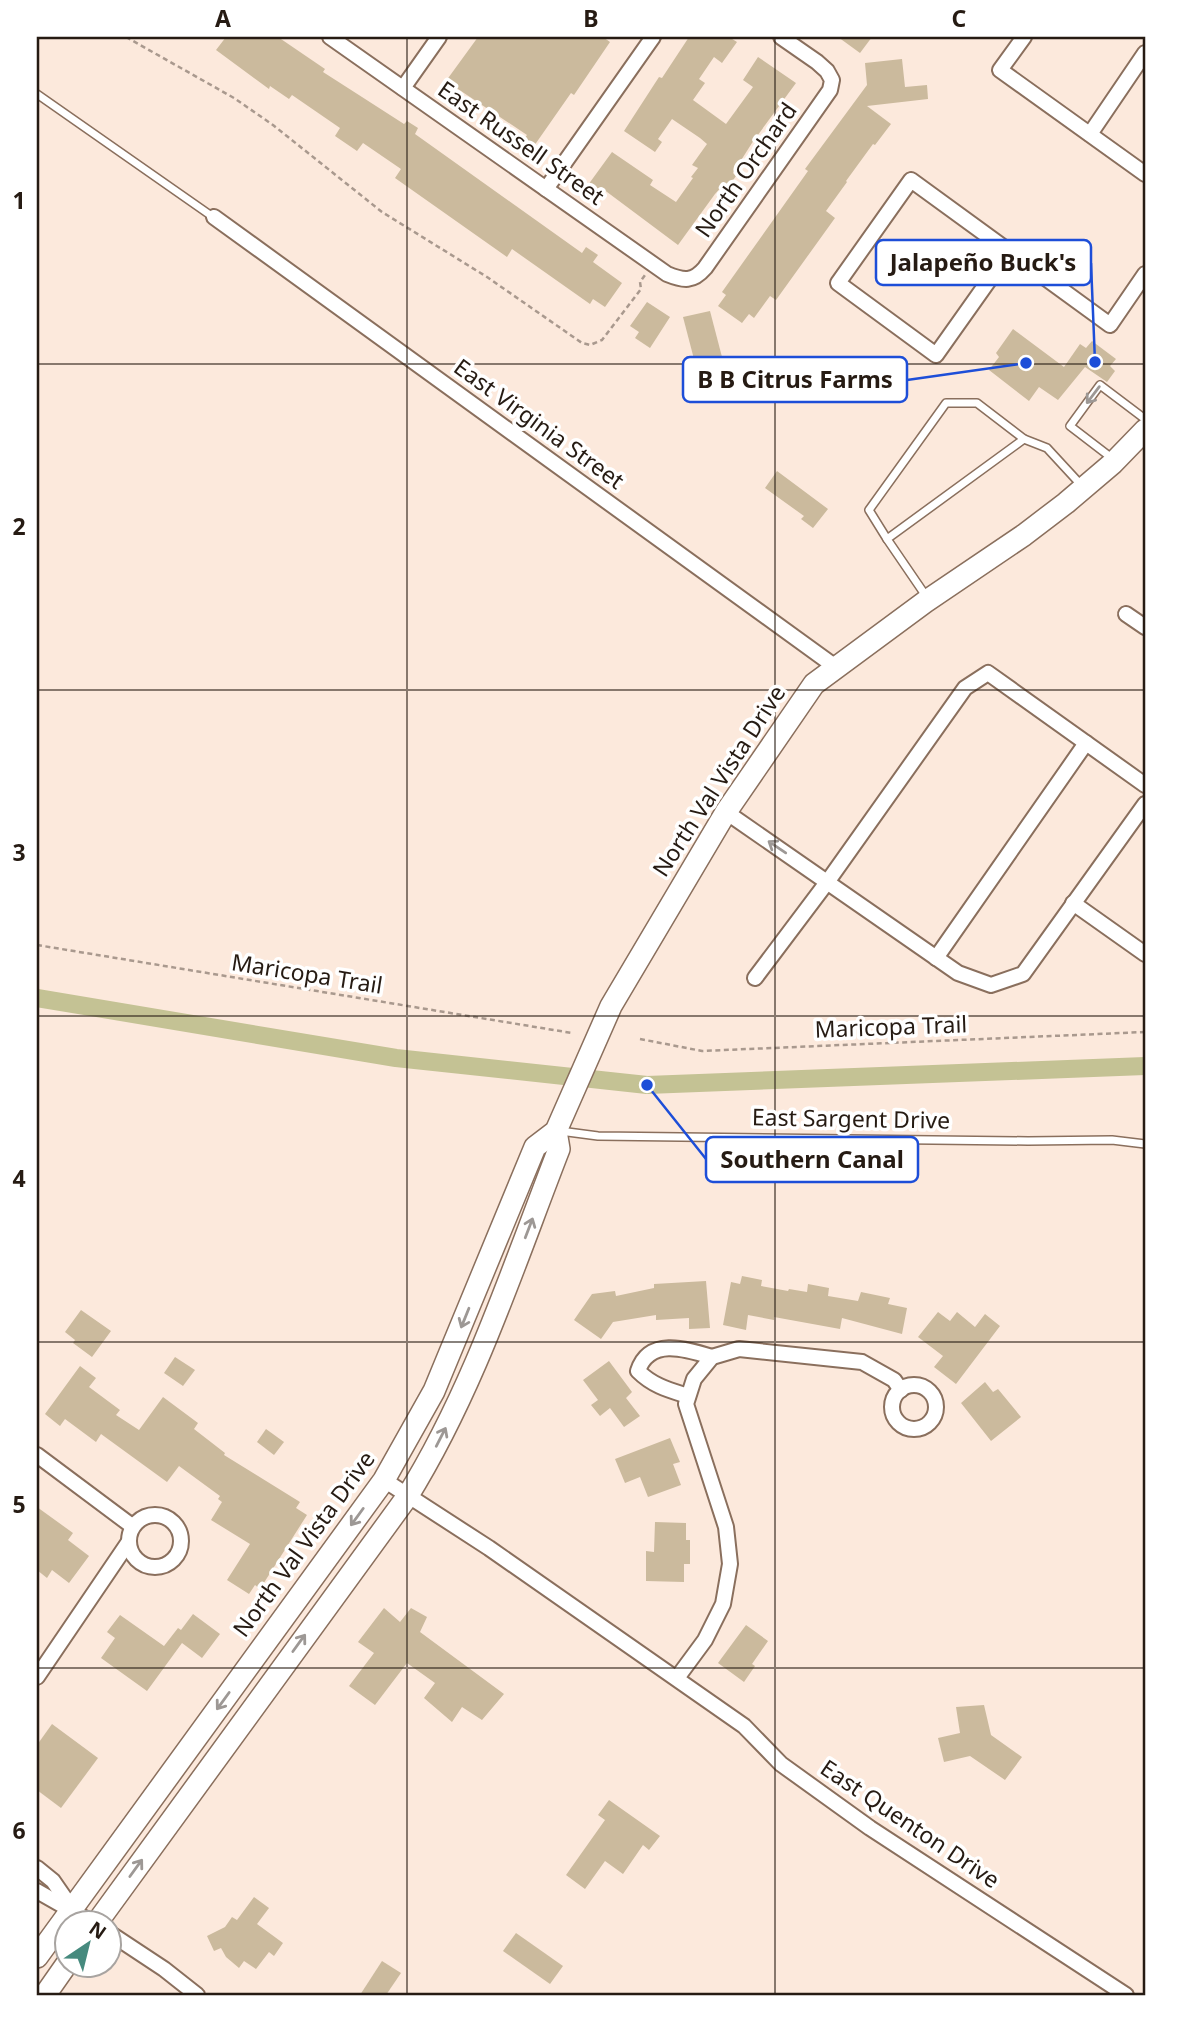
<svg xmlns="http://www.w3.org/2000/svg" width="1182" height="2032" font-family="'Noto Sans',sans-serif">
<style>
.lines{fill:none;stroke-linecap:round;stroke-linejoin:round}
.canal{stroke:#c4c294;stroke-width:18}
.building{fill:#cbba9d}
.service-casing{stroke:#8a6f5d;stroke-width:10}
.minor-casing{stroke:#8a6f5d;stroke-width:18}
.secondary-casing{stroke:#8a6f5d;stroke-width:24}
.path{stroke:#a9998e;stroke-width:2.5;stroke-dasharray:5 3.5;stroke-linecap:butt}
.service{stroke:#fff;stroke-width:7}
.minor{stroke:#fff;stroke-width:14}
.secondary{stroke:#fff;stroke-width:21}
.oneway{stroke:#9d9895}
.grid{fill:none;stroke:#261b13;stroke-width:2;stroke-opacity:0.55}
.labels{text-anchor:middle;stroke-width:7;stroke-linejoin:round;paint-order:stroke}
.street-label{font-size:23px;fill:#261b13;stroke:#fff}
.leader{fill:none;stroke:#1d4ed8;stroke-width:2.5}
.callout-dot{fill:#1d4ed8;stroke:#fff;stroke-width:2.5}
.callout{fill:#fff;stroke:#1d4ed8;stroke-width:2.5}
.callout-label{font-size:24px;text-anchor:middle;font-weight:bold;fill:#261b13}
.neatline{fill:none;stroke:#261b13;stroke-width:2.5}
.grid-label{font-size:23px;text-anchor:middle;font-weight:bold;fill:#261b13}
</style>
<rect width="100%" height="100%" fill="#fce9dc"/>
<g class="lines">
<!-- canal -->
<path class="canal" d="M 37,998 L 396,1058 L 647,1085 L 1145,1066"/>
</g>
<!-- building -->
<g class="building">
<path d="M 226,37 L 278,37 L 325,69 L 323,72 L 362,97 L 404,124 L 407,121 L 418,128 L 415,134 L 582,253 L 586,247 L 598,255 L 593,262 L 622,283 L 605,307 L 593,299 L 590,304 L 512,249 L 507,257 L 395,178 L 401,169 L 363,143 L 357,151 L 335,136 L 340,128 L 292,95 L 289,99 L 270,86 L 269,89 L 216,50 Z"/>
<path d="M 478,37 L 603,37 L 610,42 L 574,95 L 571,93 L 534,146 L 524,139 L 527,135 L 446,81 Z"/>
<path d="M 689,37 L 729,37 L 737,42 L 722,63 L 714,57 L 699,79 L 705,83 L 693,100 L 726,124 L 753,87 L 743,80 L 758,57 L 796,83 L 752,143 L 733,173 L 736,176 L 729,186 L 725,183 L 715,194 L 678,245 L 603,189 L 600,193 L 588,185 L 612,152 L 653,180 L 650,185 L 676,202 L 693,178 L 691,177 L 698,168 L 692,165 L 707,144 L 700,138 L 672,119 L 658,139 L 662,142 L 655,152 L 624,131 L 659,77 L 662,78 Z"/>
<path d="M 838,37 L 872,37 L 860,53 Z"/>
<path d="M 902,59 L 905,87 L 927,85 L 928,99 L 867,106 L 891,124 L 875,145 L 873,144 L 846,181 L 847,182 L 826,211 L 835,218 L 776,300 L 770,296 L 754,318 L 749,314 L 742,323 L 718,306 L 726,295 L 722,292 L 808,171 L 805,169 L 867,85 L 865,63 Z"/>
<path d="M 647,302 L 670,317 L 650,348 L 635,338 L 639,332 L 630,326 Z"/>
<path d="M 710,311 L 722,357 L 695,363 L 683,317 Z"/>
<path d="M 1013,329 L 1064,367 L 1080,344 L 1086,348 L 1092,341 L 1116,359 L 1110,366 L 1115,371 L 1107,382 L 1085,367 L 1058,400 L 1039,387 L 1029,401 L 989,370 L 999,357 L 996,353 Z"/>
<path d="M 777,471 L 828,509 L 813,528 L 801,519 L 804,516 L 765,488 Z"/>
<path d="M 742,1276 L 762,1280 L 761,1286 L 788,1291 L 789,1289 L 807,1292 L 808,1284 L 829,1288 L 828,1296 L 858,1301 L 861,1292 L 890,1298 L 888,1304 L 907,1308 L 902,1334 L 842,1318 L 840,1329 L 774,1317 L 774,1320 L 748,1315 L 746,1330 L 723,1325 L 731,1282 L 740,1284 Z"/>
<path d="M 706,1281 L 710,1328 L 689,1329 L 689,1318 L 656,1320 L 656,1315 L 613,1322 L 601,1339 L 574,1320 L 592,1294 L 615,1291 L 616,1296 L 654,1288 L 654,1284 Z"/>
<path d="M 81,1310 L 111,1331 L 92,1357 L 73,1343 L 75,1340 L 65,1332 Z"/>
<path d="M 938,1312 L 950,1321 L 957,1312 L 975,1327 L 985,1314 L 1000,1326 L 956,1384 L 934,1367 L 943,1356 L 918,1337 Z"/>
<path d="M 175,1357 L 195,1370 L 183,1386 L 164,1373 Z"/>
<path d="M 609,1361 L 632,1392 L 626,1398 L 640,1416 L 624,1427 L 610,1408 L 600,1416 L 591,1405 L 598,1400 L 583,1380 Z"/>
<path d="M 80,1366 L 96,1378 L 89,1387 L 120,1410 L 116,1415 L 139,1430 L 163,1397 L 198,1423 L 194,1429 L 225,1453 L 224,1455 L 300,1502 L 296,1508 L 307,1515 L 260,1589 L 255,1585 L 249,1594 L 227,1580 L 250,1544 L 211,1520 L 222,1502 L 218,1499 L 220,1496 L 179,1466 L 167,1482 L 101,1434 L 96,1442 L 65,1419 L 60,1426 L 45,1414 Z"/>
<path d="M 985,1382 L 993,1392 L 998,1389 L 1021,1417 L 991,1441 L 961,1403 Z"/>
<path d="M 266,1429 L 284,1442 L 274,1455 L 257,1442 Z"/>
<path d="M 670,1438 L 680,1462 L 673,1464 L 681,1485 L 648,1497 L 640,1477 L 625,1483 L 615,1459 Z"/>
<path d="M 37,1507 L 73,1533 L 68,1540 L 89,1556 L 69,1583 L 52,1570 L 47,1578 L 37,1570 Z"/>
<path d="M 655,1522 L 686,1523 L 686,1540 L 690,1540 L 690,1564 L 684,1564 L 684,1582 L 646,1581 L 646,1551 L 654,1552 Z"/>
<path d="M 384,1608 L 400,1622 L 411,1608 L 427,1617 L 420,1632 L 504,1694 L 482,1720 L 462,1707 L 452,1722 L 424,1698 L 435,1683 L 407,1663 L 375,1705 L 349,1686 L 374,1653 L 358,1642 Z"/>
<path d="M 193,1614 L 220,1634 L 202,1658 L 182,1643 L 147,1691 L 101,1658 L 115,1638 L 107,1632 L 120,1615 L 164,1646 L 178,1628 L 181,1630 Z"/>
<path d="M 746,1625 L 768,1641 L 752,1664 L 755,1666 L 744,1682 L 718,1663 Z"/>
<path d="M 984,1705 L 991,1735 L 1022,1757 L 1005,1780 L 970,1756 L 944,1762 L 938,1738 L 960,1733 L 956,1707 Z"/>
<path d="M 52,1724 L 98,1758 L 61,1808 L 37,1790 L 37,1745 Z"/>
<path d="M 609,1800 L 660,1836 L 649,1850 L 643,1845 L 623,1874 L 605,1861 L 585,1889 L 566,1875 L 605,1820 L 598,1815 Z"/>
<path d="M 254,1897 L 269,1908 L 257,1924 L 283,1943 L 274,1956 L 269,1952 L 256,1969 L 244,1961 L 239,1968 L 226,1957 L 221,1948 L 214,1951 L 207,1936 L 225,1927 L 232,1917 L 237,1920 Z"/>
<path d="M 516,1933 L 563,1966 L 550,1984 L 503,1951 Z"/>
<path d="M 382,1961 L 401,1973 L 386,1995 L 360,1995 Z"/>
</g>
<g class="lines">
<defs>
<g id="service">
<path d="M 37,94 L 213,217"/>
<path d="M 1113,459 L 1070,426 L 1100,385 L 1145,419"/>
<path d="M 887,539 L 869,510 L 946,403 L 977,403 L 1024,439"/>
<path d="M 928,599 L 887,539 L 1024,439 L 1047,448 L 1083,487"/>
<path d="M 560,1131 L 598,1136 L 1028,1141 L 1112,1140 L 1145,1144"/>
</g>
<g id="minor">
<path d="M 330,37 L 667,274 C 684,281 693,282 705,268 L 830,90 L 832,80 L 827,71 L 817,62 L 781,37"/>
<path d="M 1024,37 L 1000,70 L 1145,174"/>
<path d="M 403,88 L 439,37"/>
<path d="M 1090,134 L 1145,53"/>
<path d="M 546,189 L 653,37"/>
<path d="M 214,217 L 837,668"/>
<path d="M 1009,252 L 936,355 L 838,283 L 911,180 L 1110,325 L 1145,274"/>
<path d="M 1126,614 L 1145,627"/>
<path d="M 726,812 L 958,973 L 991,985 L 1023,974 L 1145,804"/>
<path d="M 1073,903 L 1145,954"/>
<path d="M 936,958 L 1086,743"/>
<path d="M 755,978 L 828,881 L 965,688 L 988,673 L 1145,785"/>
<circle cx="914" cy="1407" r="22"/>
<path d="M 688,1396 C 669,1390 653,1386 638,1371 C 649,1337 686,1349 712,1357"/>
<path d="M 37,1455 L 132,1526"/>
<path d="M 384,1480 L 489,1548 L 744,1726 L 781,1764 L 870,1828 L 1126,1995"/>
<circle cx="155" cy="1541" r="26"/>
<path d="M 37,1677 L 128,1543"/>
<path d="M 677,1678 L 705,1640 L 723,1604 L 730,1564 L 726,1527 L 686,1404 L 694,1379 L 712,1357 L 739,1349 L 862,1362 L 894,1380 L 901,1390"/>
<path d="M 37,1868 L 53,1881 L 71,1907"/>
<path d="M 37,1891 L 95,1924"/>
<path d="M 108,1932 L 164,1969 L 197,1995"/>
</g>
<g id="secondary">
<path d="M 96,1924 L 407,1497 C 474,1389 513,1267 559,1149 L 556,1131"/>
<path d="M 37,1957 L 384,1480 L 434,1391 L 535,1147 L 556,1131 L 611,1006 L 726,812 L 814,684 L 925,602 L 1024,535 L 1066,503 L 1113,463 L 1145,430"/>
<path d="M 45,1995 L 66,1965"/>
</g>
</defs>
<!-- service casing -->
<use href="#service" class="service-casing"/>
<!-- minor casing -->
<use href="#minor" class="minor-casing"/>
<!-- secondary casing -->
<use href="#secondary" class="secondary-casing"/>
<!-- path -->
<g class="path">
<path d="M 126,37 L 234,98 L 273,125 L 382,212 L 487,277 L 582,343 L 590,345 L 602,340 L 641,289 L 640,282 L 645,275"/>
<path d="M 37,945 L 572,1033"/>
<path d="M 640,1039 L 702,1051 L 1145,1032"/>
</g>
<!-- service -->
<use href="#service" class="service"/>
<!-- minor -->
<use href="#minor" class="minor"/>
<!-- secondary -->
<use href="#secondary" class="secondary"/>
</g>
<!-- one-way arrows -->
<defs><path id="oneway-shaft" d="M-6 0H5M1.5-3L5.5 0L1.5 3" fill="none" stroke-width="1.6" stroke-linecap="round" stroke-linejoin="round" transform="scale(1.75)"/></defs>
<g class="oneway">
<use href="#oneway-shaft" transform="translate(1093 395) rotate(127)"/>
<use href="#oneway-shaft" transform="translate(777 847) rotate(-146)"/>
<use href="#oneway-shaft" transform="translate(529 1228) rotate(-69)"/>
<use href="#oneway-shaft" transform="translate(465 1318) rotate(112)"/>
<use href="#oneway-shaft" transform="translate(441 1437) rotate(-63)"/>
<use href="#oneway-shaft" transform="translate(357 1517) rotate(126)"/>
<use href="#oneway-shaft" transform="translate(299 1643) rotate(-54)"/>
<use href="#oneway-shaft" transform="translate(223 1701) rotate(126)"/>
<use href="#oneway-shaft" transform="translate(136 1868) rotate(-54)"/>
</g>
<!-- grid -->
<path class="grid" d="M 407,37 L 407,1995M 775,37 L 775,1995M 37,364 L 1145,364M 37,690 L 1145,690M 37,1016 L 1145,1016M 37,1342 L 1145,1342M 37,1668 L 1145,1668"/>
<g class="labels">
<!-- street labels -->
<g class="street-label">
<text transform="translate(521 143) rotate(35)" y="8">East Russell Street</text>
<text transform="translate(746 170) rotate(-55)" y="8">North Orchard</text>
<text transform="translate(539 424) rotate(36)" y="8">East Virginia Street</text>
<text transform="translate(719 781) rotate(-57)" y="8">North Val Vista Drive</text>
<text transform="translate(307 974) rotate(9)" y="8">Maricopa Trail</text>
<text transform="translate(891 1027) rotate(-2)" y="8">Maricopa Trail</text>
<text transform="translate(851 1119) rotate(1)" y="8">East Sargent Drive</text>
<text transform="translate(304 1544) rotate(-54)" y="8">North Val Vista Drive</text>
<text transform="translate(910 1824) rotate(34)" y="8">East Quenton Drive</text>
</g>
</g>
<!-- callouts -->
<path class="leader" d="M1095 362L1091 263M1026 363L907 380M647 1085L706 1159"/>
<g class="callout-dot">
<circle cx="1095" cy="362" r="7"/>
<circle cx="1026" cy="363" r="7"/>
<circle cx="647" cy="1085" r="7"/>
</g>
<g class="callout">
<rect x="876" y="240" width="215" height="45" rx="7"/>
<rect x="683" y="357" width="224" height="45" rx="7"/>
<rect x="706" y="1137" width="212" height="45" rx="7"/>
</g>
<g class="callout-label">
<text x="983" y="271">Jalapeño Buck's</text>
<text x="795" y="388">B B Citrus Farms</text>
<text x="812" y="1168">Southern Canal</text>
</g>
<!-- border -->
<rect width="1182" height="2032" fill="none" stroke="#ffffff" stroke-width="77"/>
<!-- north arrow -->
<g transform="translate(88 1944) rotate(35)"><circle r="33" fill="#ffffff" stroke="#a8a4a1" stroke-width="2"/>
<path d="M0-5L12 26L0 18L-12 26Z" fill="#468a7e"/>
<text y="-10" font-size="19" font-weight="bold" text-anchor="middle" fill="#261b13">N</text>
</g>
<rect x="38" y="38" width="1106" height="1956" class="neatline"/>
<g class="grid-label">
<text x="223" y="27">A</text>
<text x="591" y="27">B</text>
<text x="959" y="27">C</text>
<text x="19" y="209">1</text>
<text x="19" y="535">2</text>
<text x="19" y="861">3</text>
<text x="19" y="1187">4</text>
<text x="19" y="1513">5</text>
<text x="19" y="1839">6</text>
</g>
</svg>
